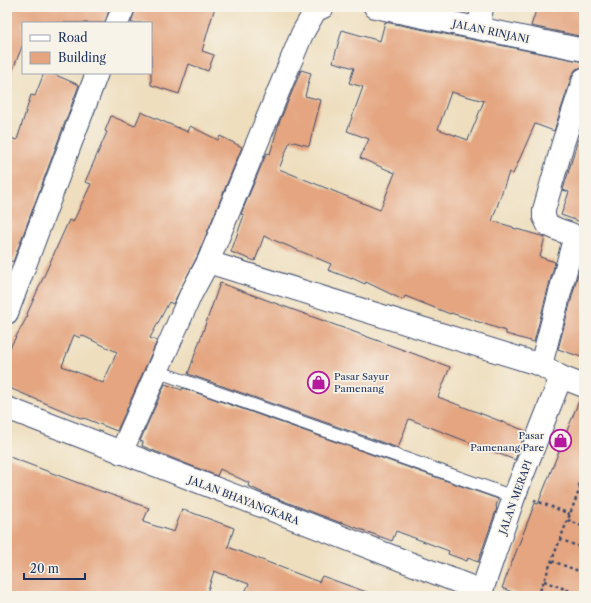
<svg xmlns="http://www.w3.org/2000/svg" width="591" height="603" font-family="'Libre Caslon Text',serif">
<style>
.building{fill:#e4a580;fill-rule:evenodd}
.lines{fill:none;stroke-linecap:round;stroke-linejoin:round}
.service-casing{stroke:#3b496c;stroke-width:14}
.minor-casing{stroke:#3b496c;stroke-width:24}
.tertiary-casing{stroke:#3b496c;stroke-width:24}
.path{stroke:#3b496c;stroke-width:2.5;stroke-dasharray:3 3;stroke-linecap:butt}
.service{stroke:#fff;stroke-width:12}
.minor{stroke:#fff;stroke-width:22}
.tertiary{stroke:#fff;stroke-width:22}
.labels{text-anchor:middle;stroke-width:3.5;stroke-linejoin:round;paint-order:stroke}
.street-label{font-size:10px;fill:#1b2f5e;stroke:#f7f3e8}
.poi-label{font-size:10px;fill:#1b2f5e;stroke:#f7f3e8;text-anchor:start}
</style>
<rect width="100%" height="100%" fill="#f7f3e8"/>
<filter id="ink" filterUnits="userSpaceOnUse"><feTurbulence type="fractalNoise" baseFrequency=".025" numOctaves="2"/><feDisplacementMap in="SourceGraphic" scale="8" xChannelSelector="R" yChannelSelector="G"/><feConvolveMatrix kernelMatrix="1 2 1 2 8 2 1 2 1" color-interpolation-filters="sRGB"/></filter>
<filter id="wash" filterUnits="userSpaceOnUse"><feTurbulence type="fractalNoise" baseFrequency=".012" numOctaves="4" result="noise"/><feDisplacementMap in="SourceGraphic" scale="16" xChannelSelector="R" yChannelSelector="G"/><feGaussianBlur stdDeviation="0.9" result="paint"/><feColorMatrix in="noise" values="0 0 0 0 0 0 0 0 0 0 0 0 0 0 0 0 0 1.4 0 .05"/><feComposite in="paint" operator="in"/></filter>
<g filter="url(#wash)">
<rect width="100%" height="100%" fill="#eedebe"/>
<g id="blocks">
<!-- building -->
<g class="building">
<path d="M 7,7 L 110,7 L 105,23 L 23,23 L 23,44 L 8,82 Z"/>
<path d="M 136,7 L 215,7 L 202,51 L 214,55 L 208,71 L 189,64 L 179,94 L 151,85 L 151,23 L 131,23 Z"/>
<path d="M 537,7 L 584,7 L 584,37 L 531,26 Z"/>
<path d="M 385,22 L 584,62 L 583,67 L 576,69 L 572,75 L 554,131 L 535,124 L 513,174 L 509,172 L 492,221 L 513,227 L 513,228 L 545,237 L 540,257 L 555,262 L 534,342 L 506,334 L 506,331 L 451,313 L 450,314 L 405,296 L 403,300 L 366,282 L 365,284 L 352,278 L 352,279 L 328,270 L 331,264 L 264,236 L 255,261 L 231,252 L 244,215 L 241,214 L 264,159 L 267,153 L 270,154 L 279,123 L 301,70 L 311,73 L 305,96 L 321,100 L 309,146 L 290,141 L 279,169 L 380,210 L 395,173 L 360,158 L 369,139 L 347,131 L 363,87 L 349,83 L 354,68 L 333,62 L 342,30 L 380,41 ZM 451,92 L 484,101 L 468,140 L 438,129 Z"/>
<path d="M 44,73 L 51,73 L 79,85 L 13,262 L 7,259 L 7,137 L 17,140 L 31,95 L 35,96 Z"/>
<path d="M 141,112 L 188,132 L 190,126 L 218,140 L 220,136 L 242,147 L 197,257 L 173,304 L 169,302 L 150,338 L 157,341 L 117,431 L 84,418 L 83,419 L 7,387 L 7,353 L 28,315 L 27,314 L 69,220 L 73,222 L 91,184 L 85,182 L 107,132 L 105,131 L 111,116 L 135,126 ZM 74,335 L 80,338 L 81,335 L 117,352 L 103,383 L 62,366 Z"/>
<path d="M 584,119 L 584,223 L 561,215 L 569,192 L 563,190 Z"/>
<path d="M 579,270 L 584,271 L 584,358 L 558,349 Z"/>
<path d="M 220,283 L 450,367 L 438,397 L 526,431 L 515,460 L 409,419 L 398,448 L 188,374 Z"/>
<path d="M 165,384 L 182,390 L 183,388 L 498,499 L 496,507 L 497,508 L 478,562 L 468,558 L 467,561 L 448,554 L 449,551 L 396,531 L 392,541 L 341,522 L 341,523 L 268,495 L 248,486 L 249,483 L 220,469 L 217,476 L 142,446 L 143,442 L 140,441 Z"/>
<path d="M 580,398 L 584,398 L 584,470 L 578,486 L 584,488 L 584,596 L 522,596 L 502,588 L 535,503 L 538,504 Z"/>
<path d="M 7,456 L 89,487 L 149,508 L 143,522 L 174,532 L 182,509 L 234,528 L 228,547 L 319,582 L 322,576 L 372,594 L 371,596 L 243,596 L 249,584 L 214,571 L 206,596 L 7,596 Z"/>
</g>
</g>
</g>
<g filter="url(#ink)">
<use href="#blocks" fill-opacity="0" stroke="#3b496c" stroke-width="1"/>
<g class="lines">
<defs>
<path id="service" d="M 156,371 L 514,497"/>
<g id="minor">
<path d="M 375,7 L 584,50"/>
<path d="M 117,23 L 124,7"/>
<path d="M 479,28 L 482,7"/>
<path d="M 208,262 L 302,34 L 315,11 L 323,7"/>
<path d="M 7,313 L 97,73"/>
<path d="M 541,365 L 574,239 L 571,234 L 559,230 L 548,225 L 544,217 L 544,210 L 563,143 L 584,79"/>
<path d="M 121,453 L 191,294 L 208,262 L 541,365 L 561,377"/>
</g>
<g id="tertiary">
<path d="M 7,408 L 482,591"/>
<path d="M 480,596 L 514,497 L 561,377 L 584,386"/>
</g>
</defs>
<!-- service casing -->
<use href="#service" class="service-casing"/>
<!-- minor casing -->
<use href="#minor" class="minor-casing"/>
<!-- tertiary casing -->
<use href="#tertiary" class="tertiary-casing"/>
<!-- path -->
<g class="path">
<path d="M 534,500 L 570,514"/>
<path d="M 568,520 L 584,527"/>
<path d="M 560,539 L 584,549"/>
<path d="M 552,561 L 584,573"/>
<path d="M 544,581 L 583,596"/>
<path d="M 538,596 L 584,478"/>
</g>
<!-- service -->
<use href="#service" class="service"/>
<!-- minor -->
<use href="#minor" class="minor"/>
<!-- tertiary -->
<use href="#tertiary" class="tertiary"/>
</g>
</g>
<!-- icons -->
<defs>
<symbol id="shop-ring" viewBox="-11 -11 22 22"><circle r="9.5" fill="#f7f3e8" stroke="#b5179e" stroke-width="1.5"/><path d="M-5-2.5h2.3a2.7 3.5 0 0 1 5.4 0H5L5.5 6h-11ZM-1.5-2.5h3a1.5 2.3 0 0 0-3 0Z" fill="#b5179e"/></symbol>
</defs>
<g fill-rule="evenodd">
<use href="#shop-ring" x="306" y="370" width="25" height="25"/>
<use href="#shop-ring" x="548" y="428" width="25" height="25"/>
</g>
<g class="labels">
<!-- street labels -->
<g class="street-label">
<text transform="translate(491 31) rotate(12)" y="4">JALAN RINJANI</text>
<text transform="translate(515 497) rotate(-70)" y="4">JALAN MERAPI</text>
<text transform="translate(244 500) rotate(21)" y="4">JALAN BHAYANGKARA</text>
</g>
<!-- poi labels -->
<g class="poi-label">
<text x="334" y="380">Pasar Sayur<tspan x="334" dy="12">Pamenang</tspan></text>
<text x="544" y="439" text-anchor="end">Pasar<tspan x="544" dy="12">Pamenang Pare</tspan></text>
</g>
</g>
<!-- margin -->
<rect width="591" height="603" fill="none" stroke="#f7f3e8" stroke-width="24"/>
<!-- legend -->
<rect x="22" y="22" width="130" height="52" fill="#f7f3e8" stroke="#9fa5b1"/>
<rect x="30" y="35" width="20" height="6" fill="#ffffff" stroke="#9fa5b1"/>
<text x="58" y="42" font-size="12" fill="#1b2f5e">Road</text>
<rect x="30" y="52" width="20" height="12" fill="#e4a580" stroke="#9fa5b1"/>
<text x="58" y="62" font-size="12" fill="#1b2f5e">Building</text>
<!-- scale -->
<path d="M24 573v6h61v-6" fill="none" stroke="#1b2f5e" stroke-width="2"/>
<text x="30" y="573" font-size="12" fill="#1b2f5e" stroke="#f7f3e8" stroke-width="3" paint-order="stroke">20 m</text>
</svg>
